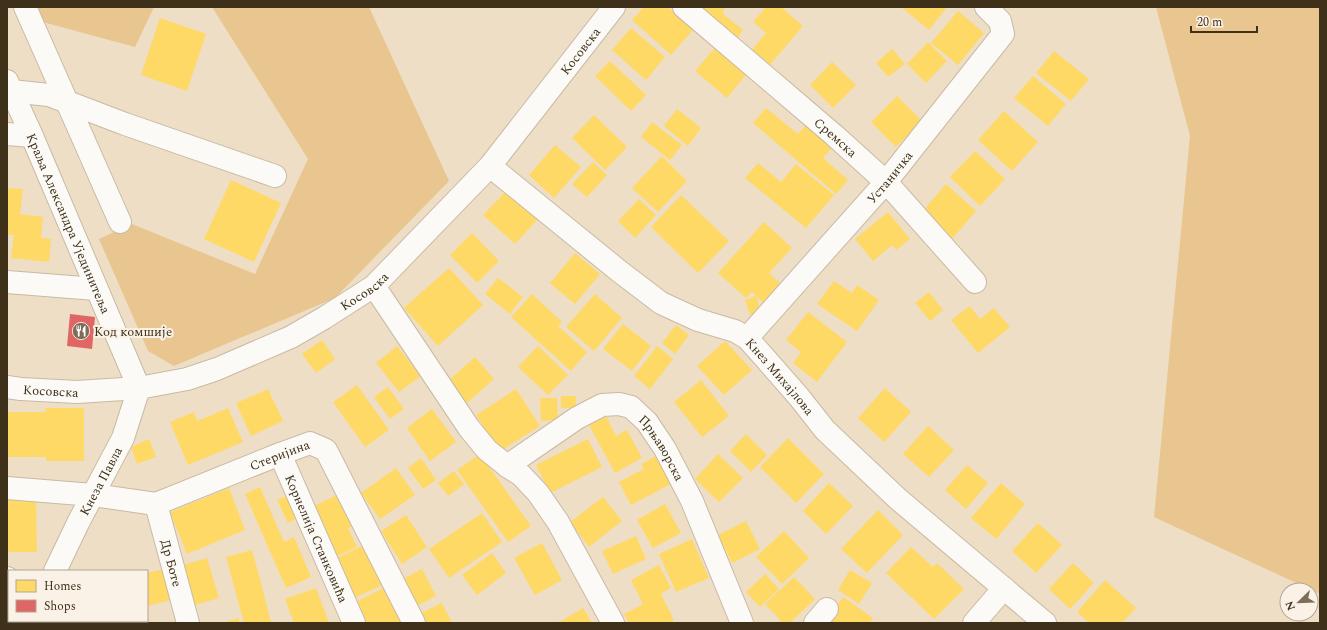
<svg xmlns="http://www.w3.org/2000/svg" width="1327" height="630" font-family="Spectral,serif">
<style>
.green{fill:#e9c68f}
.homes{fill:#ffd966}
.shops{fill:#e06666}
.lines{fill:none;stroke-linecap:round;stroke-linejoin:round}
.minor-casing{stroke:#c8baa4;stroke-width:24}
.minor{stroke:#fcfaf6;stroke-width:22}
.labels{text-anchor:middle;stroke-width:4;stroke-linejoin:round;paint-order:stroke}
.street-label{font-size:13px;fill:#3e3019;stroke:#faf2e7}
.poi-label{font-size:13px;fill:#3e3019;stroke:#faf2e7;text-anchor:start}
</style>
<rect width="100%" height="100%" fill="#eedec6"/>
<!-- green -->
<g class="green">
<path d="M 33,7 L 154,7 L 135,47 L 39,21 Z"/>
<path d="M 212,7 L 369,7 L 449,181 L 335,298 L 174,366 L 148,351 L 99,239 L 132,224 L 255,274 L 308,159 Z"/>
<path d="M 1156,7 L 1320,7 L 1320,594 L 1154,517 L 1190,136 Z"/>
</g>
<!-- homes -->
<g class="homes">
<path d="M 644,7 L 668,7 L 693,30 L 671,55 L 632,20 Z"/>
<path d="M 697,7 L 726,7 L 722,13 L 743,30 L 735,41 Z"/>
<path d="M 766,7 L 781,7 L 803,26 L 769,66 L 751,51 L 766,33 L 753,22 Z"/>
<path d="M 901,7 L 947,7 L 929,30 Z"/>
<path d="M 958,11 L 984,33 L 958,65 L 931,43 Z"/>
<path d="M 160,18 L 206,34 L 187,91 L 141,75 Z"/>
<path d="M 631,28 L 665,57 L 646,80 L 612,50 Z"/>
<path d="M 928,42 L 947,61 L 926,83 L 907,64 Z"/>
<path d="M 718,44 L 750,70 L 727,98 L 695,71 Z"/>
<path d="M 892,49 L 905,64 L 888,77 L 876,63 Z"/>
<path d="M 1054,51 L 1089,79 L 1071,101 L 1036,73 Z"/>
<path d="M 610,61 L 646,95 L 631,111 L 595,76 Z"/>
<path d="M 832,62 L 856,85 L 833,108 L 810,85 Z"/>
<path d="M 1033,76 L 1066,104 L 1048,126 L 1014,98 Z"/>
<path d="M 897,96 L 922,121 L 896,147 L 871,122 Z"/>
<path d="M 766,108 L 798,134 L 807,124 L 833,147 L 823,158 L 848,180 L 836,194 L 753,123 Z"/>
<path d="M 677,109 L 701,128 L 688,146 L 664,126 Z"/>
<path d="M 1004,111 L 1038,142 L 1012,171 L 978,140 Z"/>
<path d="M 594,115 L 627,147 L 605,170 L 572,138 Z"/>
<path d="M 652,122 L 682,145 L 670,160 L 641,137 Z"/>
<path d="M 555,145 L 581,167 L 554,198 L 529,175 Z"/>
<path d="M 975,151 L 1005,179 L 980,206 L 950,177 Z"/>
<path d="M 662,156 L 687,181 L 658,212 L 632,188 Z"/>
<path d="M 593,162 L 607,175 L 587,197 L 572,184 Z"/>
<path d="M 758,163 L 781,182 L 796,164 L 834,195 L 806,228 L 745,178 Z"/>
<path d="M 231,180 L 281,203 L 254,262 L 204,239 Z"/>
<path d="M 946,184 L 976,211 L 952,239 L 922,212 Z"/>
<path d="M 7,188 L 23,189 L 20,214 L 43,217 L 41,238 L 51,239 L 49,262 L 11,258 L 14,235 L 7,235 Z"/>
<path d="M 508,189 L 539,218 L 515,244 L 483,215 Z"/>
<path d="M 681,195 L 729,241 L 698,273 L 651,227 Z"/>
<path d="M 639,199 L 656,215 L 635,238 L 618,221 Z"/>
<path d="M 888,212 L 910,239 L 896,250 L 892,245 L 873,261 L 855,239 Z"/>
<path d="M 764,222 L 792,248 L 769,273 L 784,287 L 766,306 L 756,296 L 761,312 L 750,315 L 745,300 L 756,296 L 752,292 L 746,298 L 718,273 Z"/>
<path d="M 472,233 L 499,261 L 477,283 L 450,255 Z"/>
<path d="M 575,253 L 600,274 L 575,304 L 550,283 Z"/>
<path d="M 449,268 L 483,305 L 438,346 L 404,308 Z"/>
<path d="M 498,278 L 523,297 L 510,314 L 485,294 Z"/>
<path d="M 834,281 L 852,293 L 857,285 L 879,300 L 857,331 L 817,304 Z"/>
<path d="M 929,292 L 943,310 L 930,321 L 915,303 Z"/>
<path d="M 532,294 L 562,322 L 558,326 L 587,352 L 571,371 L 511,317 Z"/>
<path d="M 595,294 L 622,318 L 594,351 L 566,327 Z"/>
<path d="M 970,306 L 980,319 L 994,308 L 1010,327 L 978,353 L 951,320 Z"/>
<path d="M 808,312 L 847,342 L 817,382 L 793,363 L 801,352 L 786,340 Z"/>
<path d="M 623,324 L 651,346 L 632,371 L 603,349 Z"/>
<path d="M 676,325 L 689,335 L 675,354 L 662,343 Z"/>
<path d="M 322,340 L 335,359 L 316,373 L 302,354 Z"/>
<path d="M 725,341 L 752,370 L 724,395 L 697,366 Z"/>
<path d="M 397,346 L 421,376 L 399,392 L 376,363 Z"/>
<path d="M 538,346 L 568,375 L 548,395 L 518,367 Z"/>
<path d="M 657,346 L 673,359 L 650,389 L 634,376 Z"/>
<path d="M 475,357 L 494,379 L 467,403 L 448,381 Z"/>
<path d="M 701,380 L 729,416 L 702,437 L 674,402 Z"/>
<path d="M 357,385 L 389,430 L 365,447 L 333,402 Z"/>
<path d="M 388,387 L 404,409 L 390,419 L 374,397 Z"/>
<path d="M 885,388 L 911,412 L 884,442 L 858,418 Z"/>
<path d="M 268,389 L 283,421 L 251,436 L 236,403 Z"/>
<path d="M 516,389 L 540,426 L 499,452 L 476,415 Z"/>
<rect x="561" y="396" width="15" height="12"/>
<path d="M 540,398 L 557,398 L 558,420 L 541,421 Z"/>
<path d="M 45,408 L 84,408 L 84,461 L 46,461 L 46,457 L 7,457 L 7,412 L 46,412 Z"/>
<path d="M 228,408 L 243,442 L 188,465 L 170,422 L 194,412 L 197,421 Z"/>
<path d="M 432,409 L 456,442 L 430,461 L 407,428 Z"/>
<path d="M 606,416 L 616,436 L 627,430 L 642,458 L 615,473 L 589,425 Z"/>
<path d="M 928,426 L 954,450 L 929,477 L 903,454 Z"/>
<path d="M 746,434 L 767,455 L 751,472 L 730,451 Z"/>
<path d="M 788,438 L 824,474 L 796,503 L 760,467 Z"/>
<path d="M 149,439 L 156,457 L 137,464 L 131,447 Z"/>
<path d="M 588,439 L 602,467 L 550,493 L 536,465 Z"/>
<path d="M 480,454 L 531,526 L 508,542 L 457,470 Z"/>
<path d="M 718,454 L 743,478 L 719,502 L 695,479 Z"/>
<path d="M 656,456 L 671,484 L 631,505 L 619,482 L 644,469 L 641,464 Z"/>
<path d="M 421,458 L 436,480 L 423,489 L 408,468 Z"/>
<path d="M 967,465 L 988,483 L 966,509 L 945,490 Z"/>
<path d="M 396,468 L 415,495 L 380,519 L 361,493 Z"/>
<path d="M 454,471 L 464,484 L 448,496 L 438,483 Z"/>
<path d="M 829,483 L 853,506 L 826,534 L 803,511 Z"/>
<path d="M 1001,483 L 1025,504 L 996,539 L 971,518 Z"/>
<path d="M 260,487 L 284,542 L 294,537 L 311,577 L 286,588 L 245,494 Z"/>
<path d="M 229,488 L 245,530 L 187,554 L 170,512 Z"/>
<path d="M 341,493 L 355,525 L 348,528 L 357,547 L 333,558 L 310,508 Z"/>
<path d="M 291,494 L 301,517 L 288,523 L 277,500 Z"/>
<path d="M 36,497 L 37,552 L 7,552 L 7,498 Z"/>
<path d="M 603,497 L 622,521 L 589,547 L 570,522 Z"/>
<path d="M 665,504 L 681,533 L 653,548 L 637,520 Z"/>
<path d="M 878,510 L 903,535 L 867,573 L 841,549 Z"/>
<path d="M 482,513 L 502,542 L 449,578 L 429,549 Z"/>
<path d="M 406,515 L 427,547 L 402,564 L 381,531 Z"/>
<path d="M 746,521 L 760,549 L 732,563 L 718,535 Z"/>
<path d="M 1038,523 L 1062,545 L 1036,573 L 1012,551 Z"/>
<path d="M 784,531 L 809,558 L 782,584 L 756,557 Z"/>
<path d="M 636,536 L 646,559 L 613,574 L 602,551 Z"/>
<path d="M 692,539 L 709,578 L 676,592 L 659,554 Z"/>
<path d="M 368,543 L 387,583 L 352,599 L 333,560 Z"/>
<path d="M 542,543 L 562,580 L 535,595 L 514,558 Z"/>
<path d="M 911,547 L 933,567 L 937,563 L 964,589 L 934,619 L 886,573 Z"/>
<path d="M 252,550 L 260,579 L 271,623 L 244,623 L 226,557 Z"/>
<path d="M 492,553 L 506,573 L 477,595 L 462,575 Z"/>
<path d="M 207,558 L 219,598 L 195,605 L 183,565 Z"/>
<path d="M 1073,563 L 1094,583 L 1070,609 L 1049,589 Z"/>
<path d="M 659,565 L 671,588 L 661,594 L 674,620 L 669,623 L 629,623 L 624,614 L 643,604 L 631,580 Z"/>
<path d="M 169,568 L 176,599 L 147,606 L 147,573 Z"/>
<path d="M 422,569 L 436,596 L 415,607 L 401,580 Z"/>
<path d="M 850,570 L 872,583 L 859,604 L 838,590 Z"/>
<path d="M 765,574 L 779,589 L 760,607 L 746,592 Z"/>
<path d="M 794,577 L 815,599 L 790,623 L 783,623 L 765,604 Z"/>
<path d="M 1105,580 L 1136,608 L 1122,623 L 1089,623 L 1077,612 Z"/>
<path d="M 386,587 L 402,623 L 363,623 L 353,603 Z"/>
<path d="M 316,588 L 329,623 L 294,623 L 285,599 Z"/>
<path d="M 843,597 L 873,618 L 870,623 L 825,623 Z"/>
<path d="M 442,603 L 452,623 L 423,623 L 419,614 Z"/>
<path d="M 583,608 L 592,623 L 558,623 Z"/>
<path d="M 238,618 L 240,623 L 224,623 Z"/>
</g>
<!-- shops -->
<path class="shops" d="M 70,314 L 95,317 L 92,349 L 67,346 Z"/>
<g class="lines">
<defs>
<g id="minor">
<path d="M 25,7 L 120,222"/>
<path id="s1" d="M 684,7 L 834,135 L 886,182 L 975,282"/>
<path id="s2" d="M 7,81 L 32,136 L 139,388"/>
<path d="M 11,91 L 49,95 L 125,124 L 275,176"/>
<path d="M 7,134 L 32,136"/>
<path id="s3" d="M 490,166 L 619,271 L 661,303 L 698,320 L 735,331 L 747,338 L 764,357 L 799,397 L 825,430 L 898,499 L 1045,623"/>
<path d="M 7,282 L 96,289"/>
<path d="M 374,286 L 469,428 L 487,450 L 507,466 L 521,475 L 538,493 L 558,522 L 613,623"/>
<path id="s4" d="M 747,338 L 886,182 L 1003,34 L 1000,21 L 986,7"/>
<path id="s5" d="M 7,387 L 21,389 L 77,392 L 139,388 L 187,379 L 217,369 L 291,337 L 324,318 L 374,286 L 490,166 L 614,7"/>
<path id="s6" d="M 280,454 L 354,623"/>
<path id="s7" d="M 507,466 L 577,418 L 602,405 L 619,404 L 631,407 L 647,422 L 665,449 L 692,501 L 742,623"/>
<path id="s8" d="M 7,488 L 93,495 L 156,504 L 280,454 L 310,443 L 326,450 L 414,623"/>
<path id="s9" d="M 156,504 L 188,623"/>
<path id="s10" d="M 55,571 L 79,521 L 123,438 L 139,388"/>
<path d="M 7,578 L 9,579"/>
<path d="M 55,621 L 55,623"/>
<path d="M 28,623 L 29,621"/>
<path d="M 815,623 L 827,609"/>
<path d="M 974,623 L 1004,588"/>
</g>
</defs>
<!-- minor casing -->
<use href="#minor" class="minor-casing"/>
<!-- minor -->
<use href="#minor" class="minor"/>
</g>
<!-- icons -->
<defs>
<symbol id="restaurant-disc" viewBox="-11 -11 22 22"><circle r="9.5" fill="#7c6d56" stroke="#faf2e7"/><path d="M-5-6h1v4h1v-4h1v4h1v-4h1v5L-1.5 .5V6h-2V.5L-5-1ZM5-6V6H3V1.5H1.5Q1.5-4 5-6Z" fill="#fff"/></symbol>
</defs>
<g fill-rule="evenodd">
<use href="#restaurant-disc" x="71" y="321" width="20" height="20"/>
</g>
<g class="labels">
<!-- street labels -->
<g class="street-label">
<text dy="5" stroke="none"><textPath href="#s5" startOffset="704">Косовска</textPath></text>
<text dy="5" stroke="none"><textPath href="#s1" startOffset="200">Сремска</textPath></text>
<text dy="5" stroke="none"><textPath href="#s4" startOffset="215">Устаничка</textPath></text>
<text dy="5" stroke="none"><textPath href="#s2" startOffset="155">Краља Александра Ујединитеља</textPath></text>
<text dy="5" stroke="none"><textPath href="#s5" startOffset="380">Косовска</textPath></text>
<text dy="5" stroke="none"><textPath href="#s3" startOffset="363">Кнез Михајлова</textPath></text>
<text dy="5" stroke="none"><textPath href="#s5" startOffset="44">Косовска</textPath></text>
<text dy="5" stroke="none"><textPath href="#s7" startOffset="194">Прњаворска</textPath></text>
<text dy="5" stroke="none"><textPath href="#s8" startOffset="283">Стеријина</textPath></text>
<text dy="5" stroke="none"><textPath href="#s10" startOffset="101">Кнеза Павла</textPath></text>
<text dy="5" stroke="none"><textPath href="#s6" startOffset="92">Корнелија Станковића</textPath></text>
<text dy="5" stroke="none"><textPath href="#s9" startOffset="61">Др Боте</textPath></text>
</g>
<!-- poi labels -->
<g class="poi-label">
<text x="94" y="336">Код комшије</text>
</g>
</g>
<!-- border -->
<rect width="1327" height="630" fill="none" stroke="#3e3019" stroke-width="16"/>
<!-- legend -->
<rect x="8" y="570" width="140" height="52" fill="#faf2e7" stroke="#afa495"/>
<rect x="16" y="580" width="20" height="12" fill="#ffd966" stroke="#afa495"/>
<text x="44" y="590" font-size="12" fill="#3e3019">Homes</text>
<rect x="16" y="600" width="20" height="12" fill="#e06666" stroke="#afa495"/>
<text x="44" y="610" font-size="12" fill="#3e3019">Shops</text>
<!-- north arrow -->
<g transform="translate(1299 602) rotate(247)"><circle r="19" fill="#faf2e7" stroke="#afa495"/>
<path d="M0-3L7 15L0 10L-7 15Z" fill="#7c6d56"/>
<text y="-6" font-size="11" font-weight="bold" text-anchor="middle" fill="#3e3019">N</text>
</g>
<!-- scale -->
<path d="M1191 26v6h66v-6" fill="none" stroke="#3e3019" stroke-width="2"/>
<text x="1197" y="26" font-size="12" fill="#3e3019" stroke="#faf2e7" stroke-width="3" paint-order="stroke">20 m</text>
</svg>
